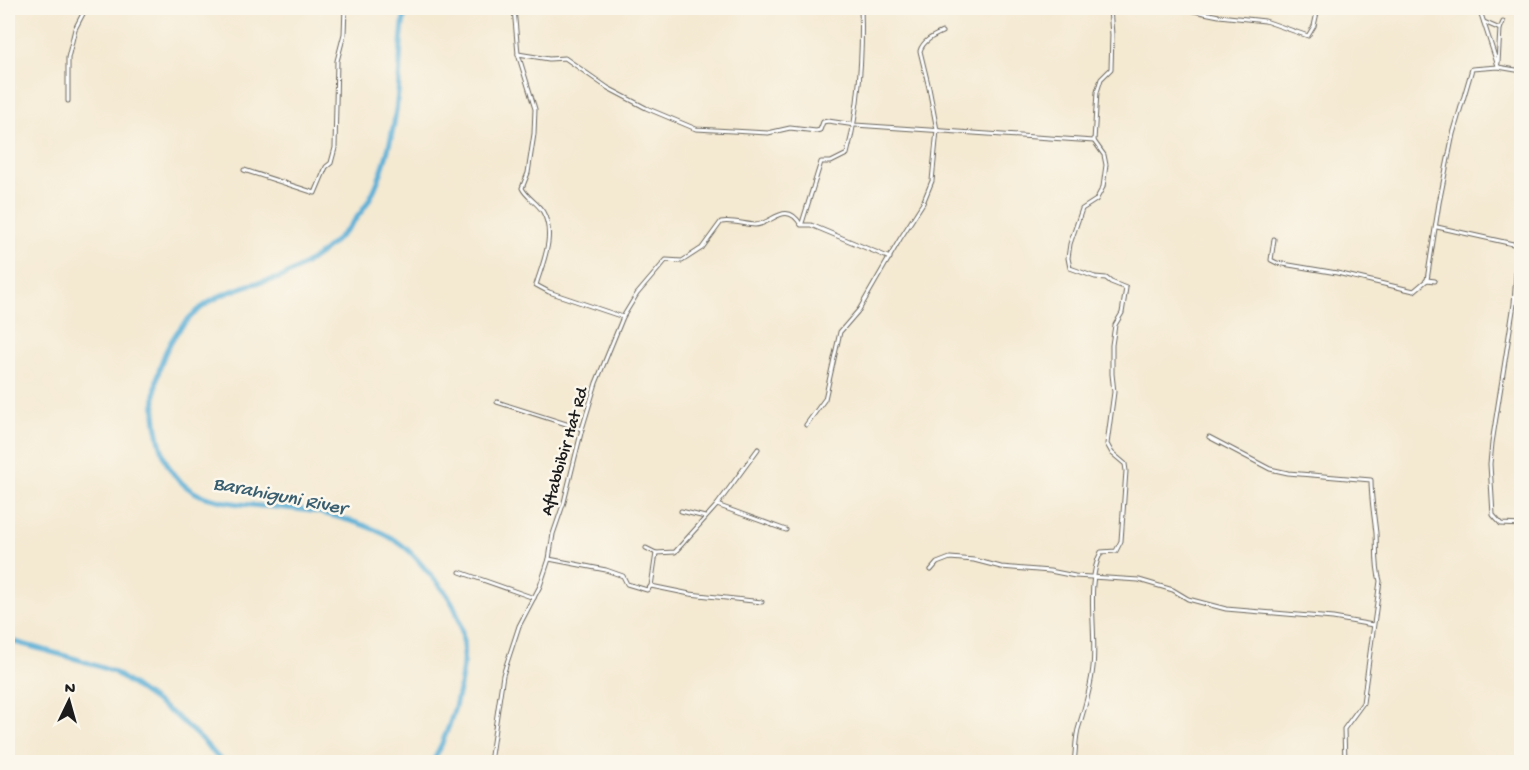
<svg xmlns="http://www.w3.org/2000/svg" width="1529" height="770" font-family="'Gochi Hand',sans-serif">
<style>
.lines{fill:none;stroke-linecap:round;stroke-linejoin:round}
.river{stroke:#5aafd6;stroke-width:5}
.minor-casing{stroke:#68645b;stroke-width:5}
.minor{stroke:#fff;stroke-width:3}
.labels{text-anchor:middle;stroke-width:5;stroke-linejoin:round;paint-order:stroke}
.street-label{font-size:18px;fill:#1c1c1c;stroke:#fbf7ec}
.water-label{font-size:20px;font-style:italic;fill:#385e70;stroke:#fbf7ec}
</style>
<rect width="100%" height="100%" fill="#fbf7ec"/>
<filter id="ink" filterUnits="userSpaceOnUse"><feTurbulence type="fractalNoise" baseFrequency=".0167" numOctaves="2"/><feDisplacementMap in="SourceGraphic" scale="12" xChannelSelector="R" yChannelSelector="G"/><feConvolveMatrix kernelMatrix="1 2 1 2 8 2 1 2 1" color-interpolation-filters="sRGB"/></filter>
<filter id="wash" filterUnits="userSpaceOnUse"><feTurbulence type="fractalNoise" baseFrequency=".008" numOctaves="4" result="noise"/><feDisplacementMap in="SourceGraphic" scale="24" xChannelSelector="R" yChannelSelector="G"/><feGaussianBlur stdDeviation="1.35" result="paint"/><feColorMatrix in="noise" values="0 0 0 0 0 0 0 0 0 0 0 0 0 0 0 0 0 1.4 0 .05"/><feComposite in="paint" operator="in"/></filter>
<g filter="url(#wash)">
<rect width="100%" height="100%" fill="#f4e9d1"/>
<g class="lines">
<!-- river -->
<g class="river">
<path d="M 406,8 C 399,36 401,64 398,93 C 395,129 383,182 362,211 C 341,239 315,261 284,276 C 274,281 263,281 253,284 C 242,287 232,291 222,295 C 159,327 142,392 164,456 C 169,472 184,488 200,495 C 234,508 285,505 322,513 C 349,520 380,528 402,545 C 412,552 420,563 428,572 C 439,584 450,596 456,611 C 475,655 454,722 433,762"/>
<path d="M 8,640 L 80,660 L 114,672 L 177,717 L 203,741 L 222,762"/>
</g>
</g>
</g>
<g filter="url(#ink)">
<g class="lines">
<defs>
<g id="minor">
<path d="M 514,8 L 518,54 L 535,109 L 534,134 L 528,173 L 522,188 C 526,197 538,203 543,212 C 556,235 543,262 536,285 L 549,292 L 623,317"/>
<path d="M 1179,8 L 1219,16 L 1265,21 L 1308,36 L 1314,26 L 1318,8"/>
<path d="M 1482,8 L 1481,14 L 1498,66"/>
<path d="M 1484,22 L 1500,29 L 1503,22"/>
<path d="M 518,54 L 549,59 L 565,58 L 608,88 L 646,108 L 696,129 L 768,133 L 790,128 L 816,131 L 820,130 L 823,122 L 828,121 L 855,125 L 1094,141"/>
<path d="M 1498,63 L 1500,29"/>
<path d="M 68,101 L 68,58 L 75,29 L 86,8"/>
<path d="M 244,170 L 315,193 L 326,167 L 331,163 L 335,148 L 337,61 L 344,34 L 345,8"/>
<path d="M 802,223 L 821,162 L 831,162 L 847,154 C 859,110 863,53 861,8"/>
<path d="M 1437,227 L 1522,246"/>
<path d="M 1274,239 L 1271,260 L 1277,263 L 1337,273 L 1414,291 L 1427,280 L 1435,281"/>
<path d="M 1518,245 L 1514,304 L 1492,443 L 1490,464 L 1493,515 L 1501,524 L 1522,525"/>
<path d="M 1427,280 L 1439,203 L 1453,134 L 1472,69 L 1498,67 L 1522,71"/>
<path d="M 497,402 L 582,429"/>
<path d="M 806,425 L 825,399 L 840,332 L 859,310 L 900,239 L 923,203 L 932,181 L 937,130 L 929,88 L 920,51 C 923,41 933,36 942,32"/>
<path d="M 1209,437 L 1270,469 L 1288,473 L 1371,480 C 1371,498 1374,515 1376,533 C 1377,549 1375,565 1380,581 L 1363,703 L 1344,729 L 1345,762"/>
<path d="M 717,505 L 786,530"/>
<path d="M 681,511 L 705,517"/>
<path d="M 646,548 L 656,553 L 675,552 L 717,505 L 758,449"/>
<path d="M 656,553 L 651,586 L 690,594 L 762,602"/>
<path d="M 549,559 L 606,570 L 623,576 L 627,584 L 647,590 L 651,586"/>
<path d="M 931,570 L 937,563 L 950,558 L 974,560 L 1001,567 L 1050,571 L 1075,576 L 1139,580 L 1173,590 L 1188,599 L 1226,609 L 1333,618 L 1373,625"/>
<path d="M 460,572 L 534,598"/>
<path d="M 490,762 L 503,675 L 519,626 L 540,586 L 549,559 L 553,534 L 564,502 L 582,429 L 596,383 L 623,317 L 637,294 L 666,260 L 682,261 L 702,248 L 721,222 C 732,220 743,224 755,225 C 771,225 786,199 801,225 L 811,225 L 890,258"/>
<path d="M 1074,762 C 1076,751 1075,737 1079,726 C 1085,707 1091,687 1093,667 C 1097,633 1085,583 1101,552 L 1116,551 L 1121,541 L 1126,471 L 1125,464 L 1112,453 L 1107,444 L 1114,392 L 1112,374 L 1112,345 L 1115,325 L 1122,313 L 1126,288 L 1111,282 L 1106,278 L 1095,277 L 1070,268 L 1068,258 L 1070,244 L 1082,209 L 1096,200 L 1103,187 L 1106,165 L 1104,155 L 1094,141 L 1097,92 L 1101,79 L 1111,69 L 1112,35 L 1110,8"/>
</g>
</defs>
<!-- minor casing -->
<use href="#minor" class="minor-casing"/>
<!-- minor -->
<use href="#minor" class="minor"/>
</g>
</g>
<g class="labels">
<!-- street labels -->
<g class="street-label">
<text transform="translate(563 451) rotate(-74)" y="6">Aftabbibir Hat Rd</text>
</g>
<!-- water labels -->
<g class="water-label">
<text transform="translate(280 494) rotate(11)" y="7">Barahiguni River</text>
</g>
</g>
<!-- margin -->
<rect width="1529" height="770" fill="none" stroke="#fbf7ec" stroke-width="30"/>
<!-- north arrow -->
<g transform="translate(69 701) rotate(5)" stroke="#fbf7ec" stroke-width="4.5" paint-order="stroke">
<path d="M0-4.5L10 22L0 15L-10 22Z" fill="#1c1c1c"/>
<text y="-9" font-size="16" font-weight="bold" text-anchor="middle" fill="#1c1c1c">N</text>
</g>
</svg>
